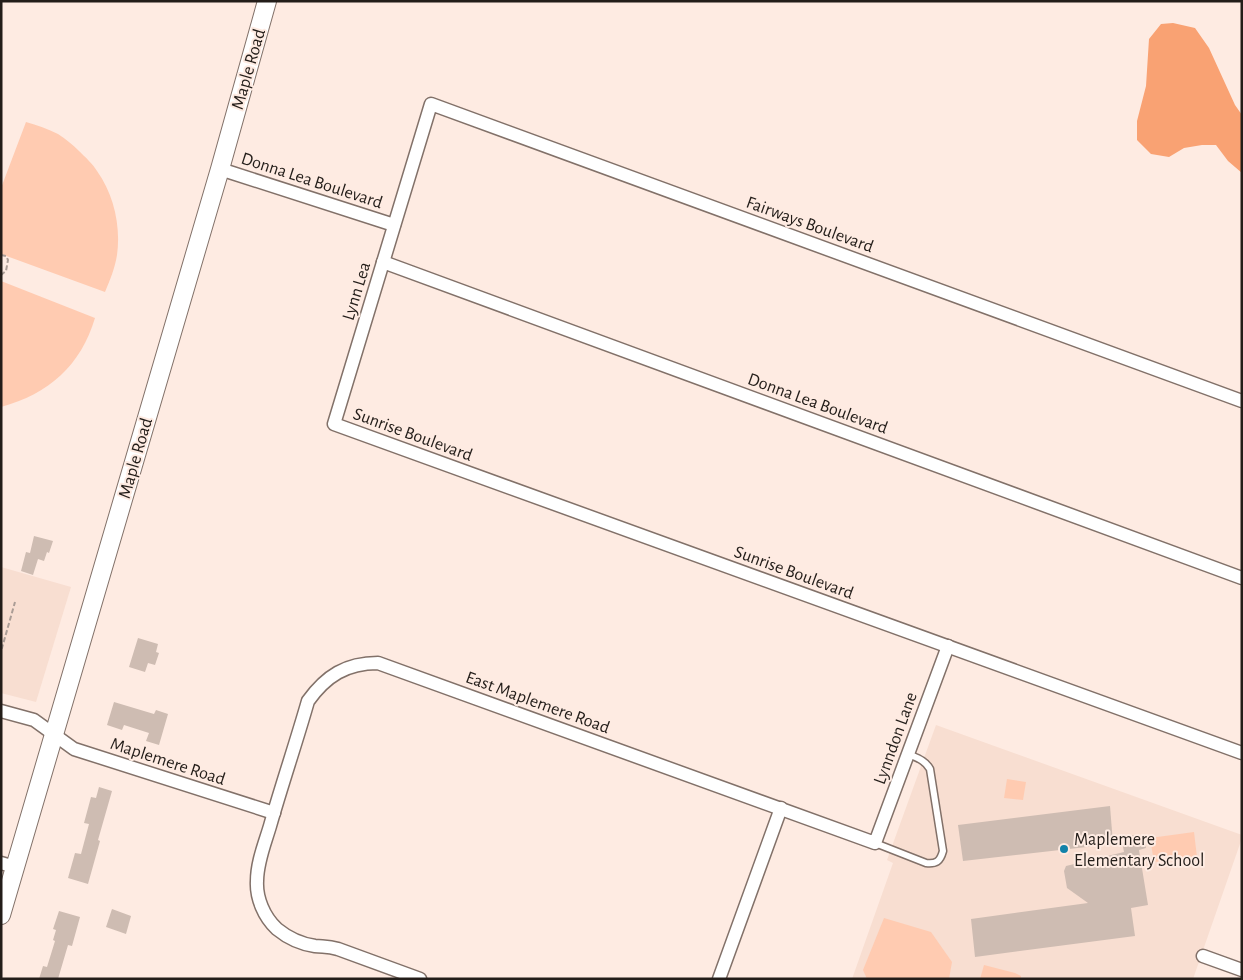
<svg xmlns="http://www.w3.org/2000/svg" width="1243" height="980" font-family="'Alegreya Sans',sans-serif">
<style>
.built{fill:#f8ded1}
.green{fill:#ffcbb1}
.water{fill:#f9a273}
.building{fill:#cebcb2}
.lines{fill:none;stroke-linecap:round;stroke-linejoin:round}
.service-casing{stroke:#827169;stroke-width:9}
.minor-casing{stroke:#827169;stroke-width:15}
.secondary-casing{stroke:#827169;stroke-width:20}
.path{stroke:#ab9d96;stroke-width:2;stroke-dasharray:5 2.5;stroke-linecap:butt}
.service{stroke:#fff;stroke-width:6}
.minor{stroke:#fff;stroke-width:12}
.secondary{stroke:#fff;stroke-width:18}
.poi-dot{fill:#1282a9;stroke:#feebe2;stroke-width:2}
.labels{text-anchor:middle;stroke-width:4;stroke-linejoin:round;paint-order:stroke}
.street-label{font-size:18px;fill:#231d19;stroke:#feebe2}
.poi-label{font-size:18px;fill:#231d19;stroke:#feebe2;text-anchor:start}
</style>
<rect width="100%" height="100%" fill="#feebe2"/>
<!-- built -->
<g class="built">
<path d="M 1,567 L 71,587 L 36,702 L 1,693 Z"/>
<path d="M 936,725 L 1242,835 L 1242,838 L 1193,979 L 852,979 L 893,863 L 887,860 Z"/>
</g>
<!-- green -->
<g class="green">
<path d="M 26,122 C 37,125 48,129 58,134 C 66,139 73,145 79,151 C 85,157 93,164 97,171 C 114,195 121,226 117,255 C 115,268 110,280 105,292 L 1,254 L 1,188 Z"/>
<path d="M 1,281 L 95,318 C 81,365 49,394 1,407 Z"/>
<path d="M 1007,779 L 1026,782 L 1023,800 L 1004,798 Z"/>
<path d="M 1194,832 L 1197,857 L 1154,862 L 1150,838 Z"/>
<path d="M 884,918 L 931,932 L 952,962 L 949,979 L 867,979 L 863,970 Z"/>
<path d="M 984,965 L 1015,973 L 1021,976 L 1021,979 L 980,979 Z"/>
</g>
<!-- water -->
<path class="water" d="M 1173,23 L 1195,28 L 1209,48 L 1235,105 L 1242,115 L 1242,173 L 1228,161 L 1216,145 L 1202,145 L 1184,148 L 1169,157 L 1151,154 L 1137,140 L 1137,121 L 1146,86 L 1149,39 L 1161,24 Z"/>
<!-- building -->
<g class="building">
<path d="M 34,536 L 53,541 L 49,553 L 47,552 L 44,561 L 38,559 L 33,575 L 21,571 L 26,552 L 30,553 Z"/>
<path d="M 138,638 L 158,644 L 156,652 L 159,653 L 155,665 L 148,663 L 145,672 L 129,667 Z"/>
<path d="M 114,702 L 154,714 L 156,710 L 168,714 L 159,745 L 146,741 L 149,733 L 124,725 L 122,730 L 107,725 Z"/>
<path d="M 99,787 L 112,791 L 98,840 L 100,841 L 88,884 L 68,878 L 75,853 L 81,854 L 89,824 L 84,823 L 91,797 L 96,798 Z"/>
<path d="M 1110,806 L 1113,844 L 963,861 L 958,825 Z"/>
<path d="M 1136,835 L 1144,836 L 1146,848 L 1139,850 L 1148,905 L 1131,908 L 1135,936 L 975,957 L 971,919 L 1088,903 L 1067,888 L 1064,871 L 1066,866 L 1124,852 L 1121,836 Z"/>
<path d="M 112,909 L 131,916 L 126,934 L 106,927 Z"/>
<path d="M 59,911 L 80,917 L 72,946 L 68,945 L 58,979 L 39,979 L 43,966 L 47,967 L 55,941 L 53,940 L 56,930 L 53,929 Z"/>
</g>
<g class="lines">
<defs>
<path id="service" d="M 875,843 L 926,863 C 936,864 940,862 943,851 L 930,769 C 925,760 917,758 908,754"/>
<g id="minor">
<path d="M 220,169 L 394,225"/>
<path d="M 383,262 L 1242,578"/>
<path d="M 1242,401 L 431,104 L 334,424 L 1242,753"/>
<path d="M 1,711 L 34,720 L 74,749 L 274,813"/>
<path d="M 1,863 L 15,867"/>
<path d="M 1203,956 L 1242,970"/>
<path d="M 420,979 L 338,949 C 328,946 324,947 315,946 C 301,944 288,938 277,929 C 264,917 256,898 257,881 C 257,862 265,843 270,826 C 282,784 296,743 308,701 C 326,676 346,663 378,663 L 875,843 L 948,646"/>
<path d="M 719,979 L 781,808"/>
</g>
<path id="secondary" d="M 1,915 L 220,169 L 267,1"/>
</defs>
<!-- service casing -->
<use href="#service" class="service-casing"/>
<!-- minor casing -->
<use href="#minor" class="minor-casing"/>
<!-- secondary casing -->
<use href="#secondary" class="secondary-casing"/>
<!-- path -->
<g class="path">
<path d="M 1,255 L 6,256 L 8,260 L 6,271 L 1,275"/>
<path d="M 1,647 L 2,648 L 15,602"/>
</g>
<!-- service -->
<use href="#service" class="service"/>
<!-- minor -->
<use href="#minor" class="minor"/>
<!-- secondary -->
<use href="#secondary" class="secondary"/>
</g>
<!-- markers -->
<circle class="poi-dot" cx="1064" cy="849" r="5"/>
<g class="labels">
<!-- street labels -->
<g class="street-label">
<text transform="translate(248 69) rotate(-74)" y="6">Maple Road</text>
<text transform="translate(312 180) rotate(18)" y="6">Donna Lea Boulevard</text>
<text transform="translate(810 224) rotate(20)" y="6">Fairways Boulevard</text>
<text transform="translate(356 291) rotate(-73)" y="6">Lynn Lea</text>
<text transform="translate(818 403) rotate(20)" y="6">Donna Lea Boulevard</text>
<text transform="translate(413 434) rotate(20)" y="6">Sunrise Boulevard</text>
<text transform="translate(135 458) rotate(-74)" y="6">Maple Road</text>
<text transform="translate(794 572) rotate(20)" y="6">Sunrise Boulevard</text>
<text transform="translate(538 702) rotate(20)" y="6">East Maplemere Road</text>
<text transform="translate(895 738) rotate(-70)" y="6">Lynndon Lane</text>
<text transform="translate(168 761) rotate(18)" y="6">Maplemere Road</text>
</g>
<!-- poi labels -->
<g class="poi-label">
<text x="1074" y="845">Maplemere<tspan x="1074" dy="21">Elementary School</tspan></text>
</g>
</g>
<!-- border -->
<rect width="1243" height="980" fill="none" stroke="#231d19" stroke-width="5"/>
</svg>
